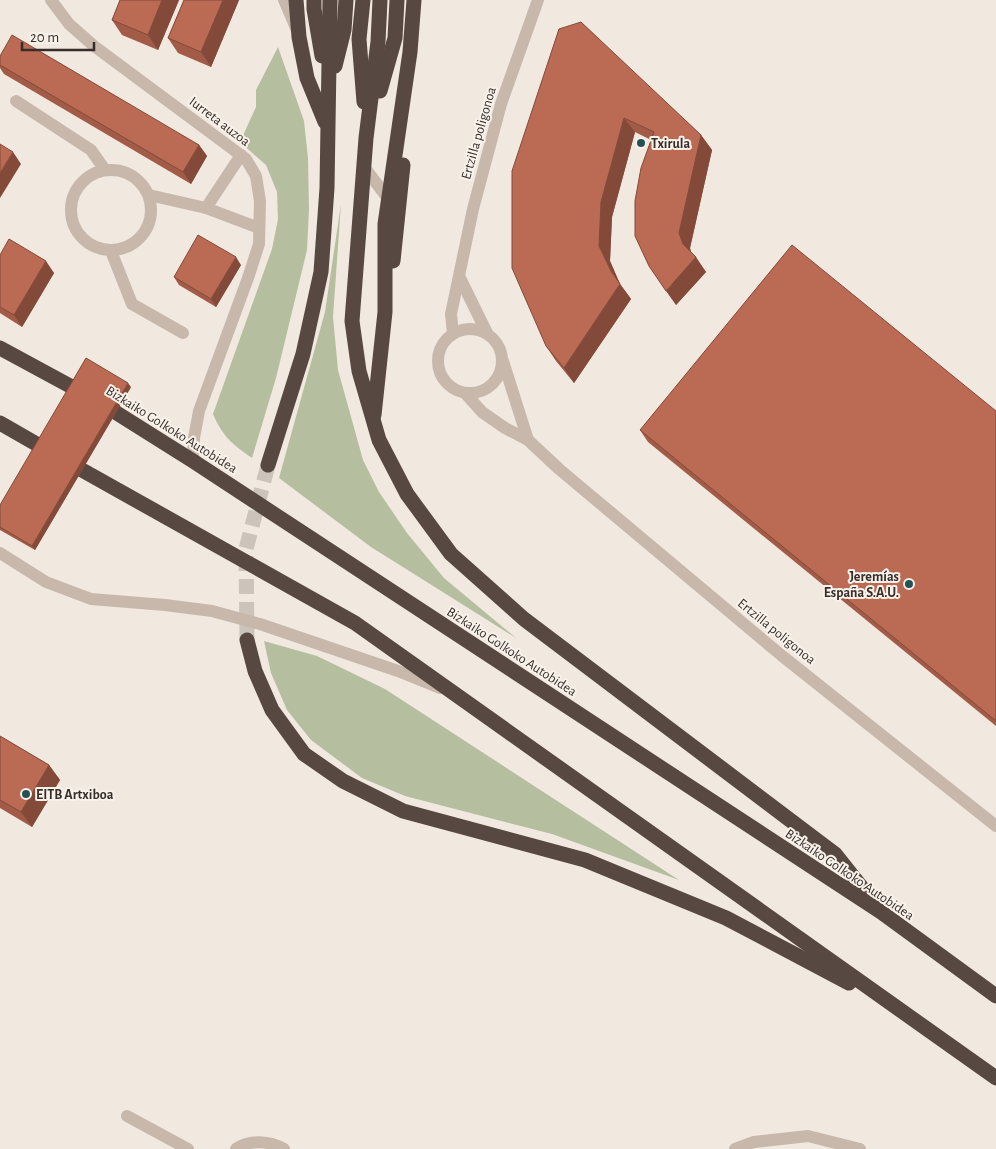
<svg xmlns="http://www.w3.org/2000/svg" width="996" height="1149" font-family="'Alegreya Sans',sans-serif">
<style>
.green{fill:#b5bfa0}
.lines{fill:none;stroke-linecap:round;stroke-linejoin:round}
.highway-tunnel{stroke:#ccc3bb;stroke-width:15;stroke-dasharray:15 8;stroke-linecap:butt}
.minor{stroke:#c8b8ac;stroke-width:12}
.highway{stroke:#574842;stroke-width:15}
.wall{fill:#a15b47}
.shaded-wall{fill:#834a3a}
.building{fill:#bb6a53;stroke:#834a3a}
.poi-dot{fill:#235255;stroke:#f9f2eb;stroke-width:2}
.labels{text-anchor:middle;stroke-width:4;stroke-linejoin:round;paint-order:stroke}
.street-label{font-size:14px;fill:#372e2a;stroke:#f9f2eb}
.poi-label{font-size:14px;font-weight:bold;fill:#372e2a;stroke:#f9f2eb;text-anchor:start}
</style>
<rect width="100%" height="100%" fill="#f1e8df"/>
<!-- green -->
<g class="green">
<path d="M 278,47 L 304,121 L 308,158 L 309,210 L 307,250 L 276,378 L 252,458 C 232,444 223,437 213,414 L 272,249 L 278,219 L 277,192 L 266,165 L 240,142 L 256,107 L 256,90 Z"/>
<path d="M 341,204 L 333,317 L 338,370 L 363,460 L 379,492 L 407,533 L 444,578 L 516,638 L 371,547 L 279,478 L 325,312 Z"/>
<path d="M 264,641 L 317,656 L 385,689 L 679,880 L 552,834 L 405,796 L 362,778 L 311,740 L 287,710 L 271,673 Z"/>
</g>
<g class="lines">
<!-- highway-tunnel -->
<path class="highway-tunnel" d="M 247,640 L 246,549 L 268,465"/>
<!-- minor -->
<g class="minor">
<path d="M 51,0 L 69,24 L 94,46 L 246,159 L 256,176 L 260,201 L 259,244 L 248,278 L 199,411 L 194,438 L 193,461"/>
<path d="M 284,0 L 296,28"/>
<path d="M 16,101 L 91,150 L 105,170"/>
<path d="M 364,167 L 393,205"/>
<circle cx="111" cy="210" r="40"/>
<path d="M 149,195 L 206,208 L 241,155"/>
<path d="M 206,208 L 259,228"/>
<path d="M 111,251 L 132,304 L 183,333"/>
<path d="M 460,278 L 487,333"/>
<circle cx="470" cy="361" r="32"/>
<path d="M 453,334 L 451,314 L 473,209 L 501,104 L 538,0"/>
<path d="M 503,361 L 528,440"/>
<path d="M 465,393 L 482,412 L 505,428 L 528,440 L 559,469 L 781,655 L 996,826"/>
<path d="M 0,553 L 46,582 L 91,599 L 165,605 L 212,611 L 260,624 L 398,671 L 440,688"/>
<path d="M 127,1116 L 188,1149"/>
<path d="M 236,1149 C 250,1139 270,1141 284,1149"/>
<path d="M 735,1149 L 754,1142 L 808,1136 L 860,1149"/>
</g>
<!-- highway -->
<g class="highway">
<path d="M 296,0 L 299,37 L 307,78 L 325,122"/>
<path d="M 314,0 L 314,9 L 322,56"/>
<path d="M 363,0 L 359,39 L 364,102"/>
<path d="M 380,0 L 378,42 L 366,138 L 352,321 L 359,371 L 379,440 L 407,494 L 451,554 L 524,619 L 835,854 L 874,903"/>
<path d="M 335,66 L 344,30 L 346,0"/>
<path d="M 380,91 L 395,38 L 397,0"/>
<path d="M 393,261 L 403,165"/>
<path d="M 0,348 L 96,400 L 193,461 L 881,912 L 996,996"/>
<path d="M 374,415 L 385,312 L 385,224 L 410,52 L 414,0"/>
<path d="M 0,423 L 40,446"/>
<path d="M 268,465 L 303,354 L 321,272 L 327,188 L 330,0"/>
<path d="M 82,470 L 355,623 L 996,1078"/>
<path d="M 247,640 L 255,671 L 272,710 L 304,754 L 343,781 L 403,811 L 585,860 L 726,918 L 849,983"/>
</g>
</g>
<!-- wall -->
<g class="wall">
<path d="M 120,0 L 179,0 L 158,50 L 122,35 L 112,20 Z"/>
<path d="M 184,0 L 239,0 L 211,67 L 178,53 L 168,38 Z"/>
<path d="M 559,29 L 701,135 L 712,150 L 690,248 L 691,253 L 706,272 L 676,305 L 651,140 L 635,132 L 612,217 L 610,261 L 620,284 L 631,299 L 574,383 L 556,361 L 546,346 Z"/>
<path d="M 0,56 L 199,145 L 207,156 L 191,184 L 4,74 L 0,68 Z"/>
<path d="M 0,255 L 54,273 L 22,327 L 0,313 Z"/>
<path d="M 241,265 L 216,307 L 179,285 L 174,277 Z"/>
<path d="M 131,387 L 35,550 L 0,530 L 0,505 Z"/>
<path d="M 996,411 L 996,726 L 648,442 L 640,430 Z"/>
<path d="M 0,736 L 49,765 L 60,780 L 32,827 L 0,808 Z"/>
</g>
<!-- shaded-wall -->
<g class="shaded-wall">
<path d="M 162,0 L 179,0 L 158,50 L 148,35 Z"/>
<path d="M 223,0 L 239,0 L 211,67 L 201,52 Z"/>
<path d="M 624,118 L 635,132 L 612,217 L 610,261 L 620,284 L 631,299 L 574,383 L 564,368 L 611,271 L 599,246 L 601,202 Z"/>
<path d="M 701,135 L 712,150 L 690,248 L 693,259 L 683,244 L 679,233 Z"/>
<path d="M 199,145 L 207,156 L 191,184 L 183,172 Z"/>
<path d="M 13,152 L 21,164 L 0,198 L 0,173 Z"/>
<path d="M 236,257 L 241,265 L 216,307 L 211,299 Z"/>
<path d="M 696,257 L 706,272 L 676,305 L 666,291 Z"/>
<path d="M 46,261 L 54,273 L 22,327 L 14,315 Z"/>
<path d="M 128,383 L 131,387 L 35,550 L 32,546 Z"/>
<path d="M 49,765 L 60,780 L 32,827 L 21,812 Z"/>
</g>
<!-- building -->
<g class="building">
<path d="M 120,0 L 162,0 L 148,35 L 112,20 Z"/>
<path d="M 184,0 L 223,0 L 201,52 L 168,38 Z"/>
<path d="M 581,22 L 701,135 L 679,233 L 683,244 L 696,257 L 666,291 L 649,266 L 635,236 L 635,201 L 641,168 L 654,132 L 624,118 L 601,202 L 599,246 L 611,271 L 620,284 L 564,368 L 546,346 L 512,268 L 512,171 L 559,29 Z"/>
<path d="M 12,35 L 199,145 L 183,172 L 0,65 L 0,56 Z"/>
<path d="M 0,144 L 13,152 L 0,173 Z"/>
<path d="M 198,235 L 236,257 L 211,299 L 174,277 Z"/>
<path d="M 9,239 L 46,261 L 14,315 L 0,307 L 0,255 Z"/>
<path d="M 792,245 L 996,411 L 996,721 L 640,430 Z"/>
<path d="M 86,358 L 128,383 L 32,546 L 0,527 L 0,505 Z"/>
<path d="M 0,736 L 49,765 L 21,812 L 0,800 Z"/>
</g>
<!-- markers -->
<g class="poi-dot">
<circle cx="641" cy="143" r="5"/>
<circle cx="909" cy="584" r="5"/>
<circle cx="26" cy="794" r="5"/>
</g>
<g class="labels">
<!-- street labels -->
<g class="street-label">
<text transform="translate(220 121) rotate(37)" y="5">Iurreta auzoa</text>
<text transform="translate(478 133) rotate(-74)" y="5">Ertzilla poligonoa</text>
<text transform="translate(172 429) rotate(32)" y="5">Bizkaiko Golkoko Autobidea</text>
<text transform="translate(777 631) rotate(39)" y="5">Ertzilla poligonoa</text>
<text transform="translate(512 651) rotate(33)" y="5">Bizkaiko Golkoko Autobidea</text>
<text transform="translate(850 874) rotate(34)" y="5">Bizkaiko Golkoko Autobidea</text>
</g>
<!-- poi labels -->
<g class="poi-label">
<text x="651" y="148">Txirula</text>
<text x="899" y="581" text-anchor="end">Jeremías<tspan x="899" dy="16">España S.A.U.</tspan></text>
<text x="36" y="799">EITB Artxiboa</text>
</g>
</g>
<!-- scale -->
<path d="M22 42v8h72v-8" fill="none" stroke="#372e2a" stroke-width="2.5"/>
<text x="30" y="42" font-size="15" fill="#372e2a" stroke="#f9f2eb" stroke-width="4" paint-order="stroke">20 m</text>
</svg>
